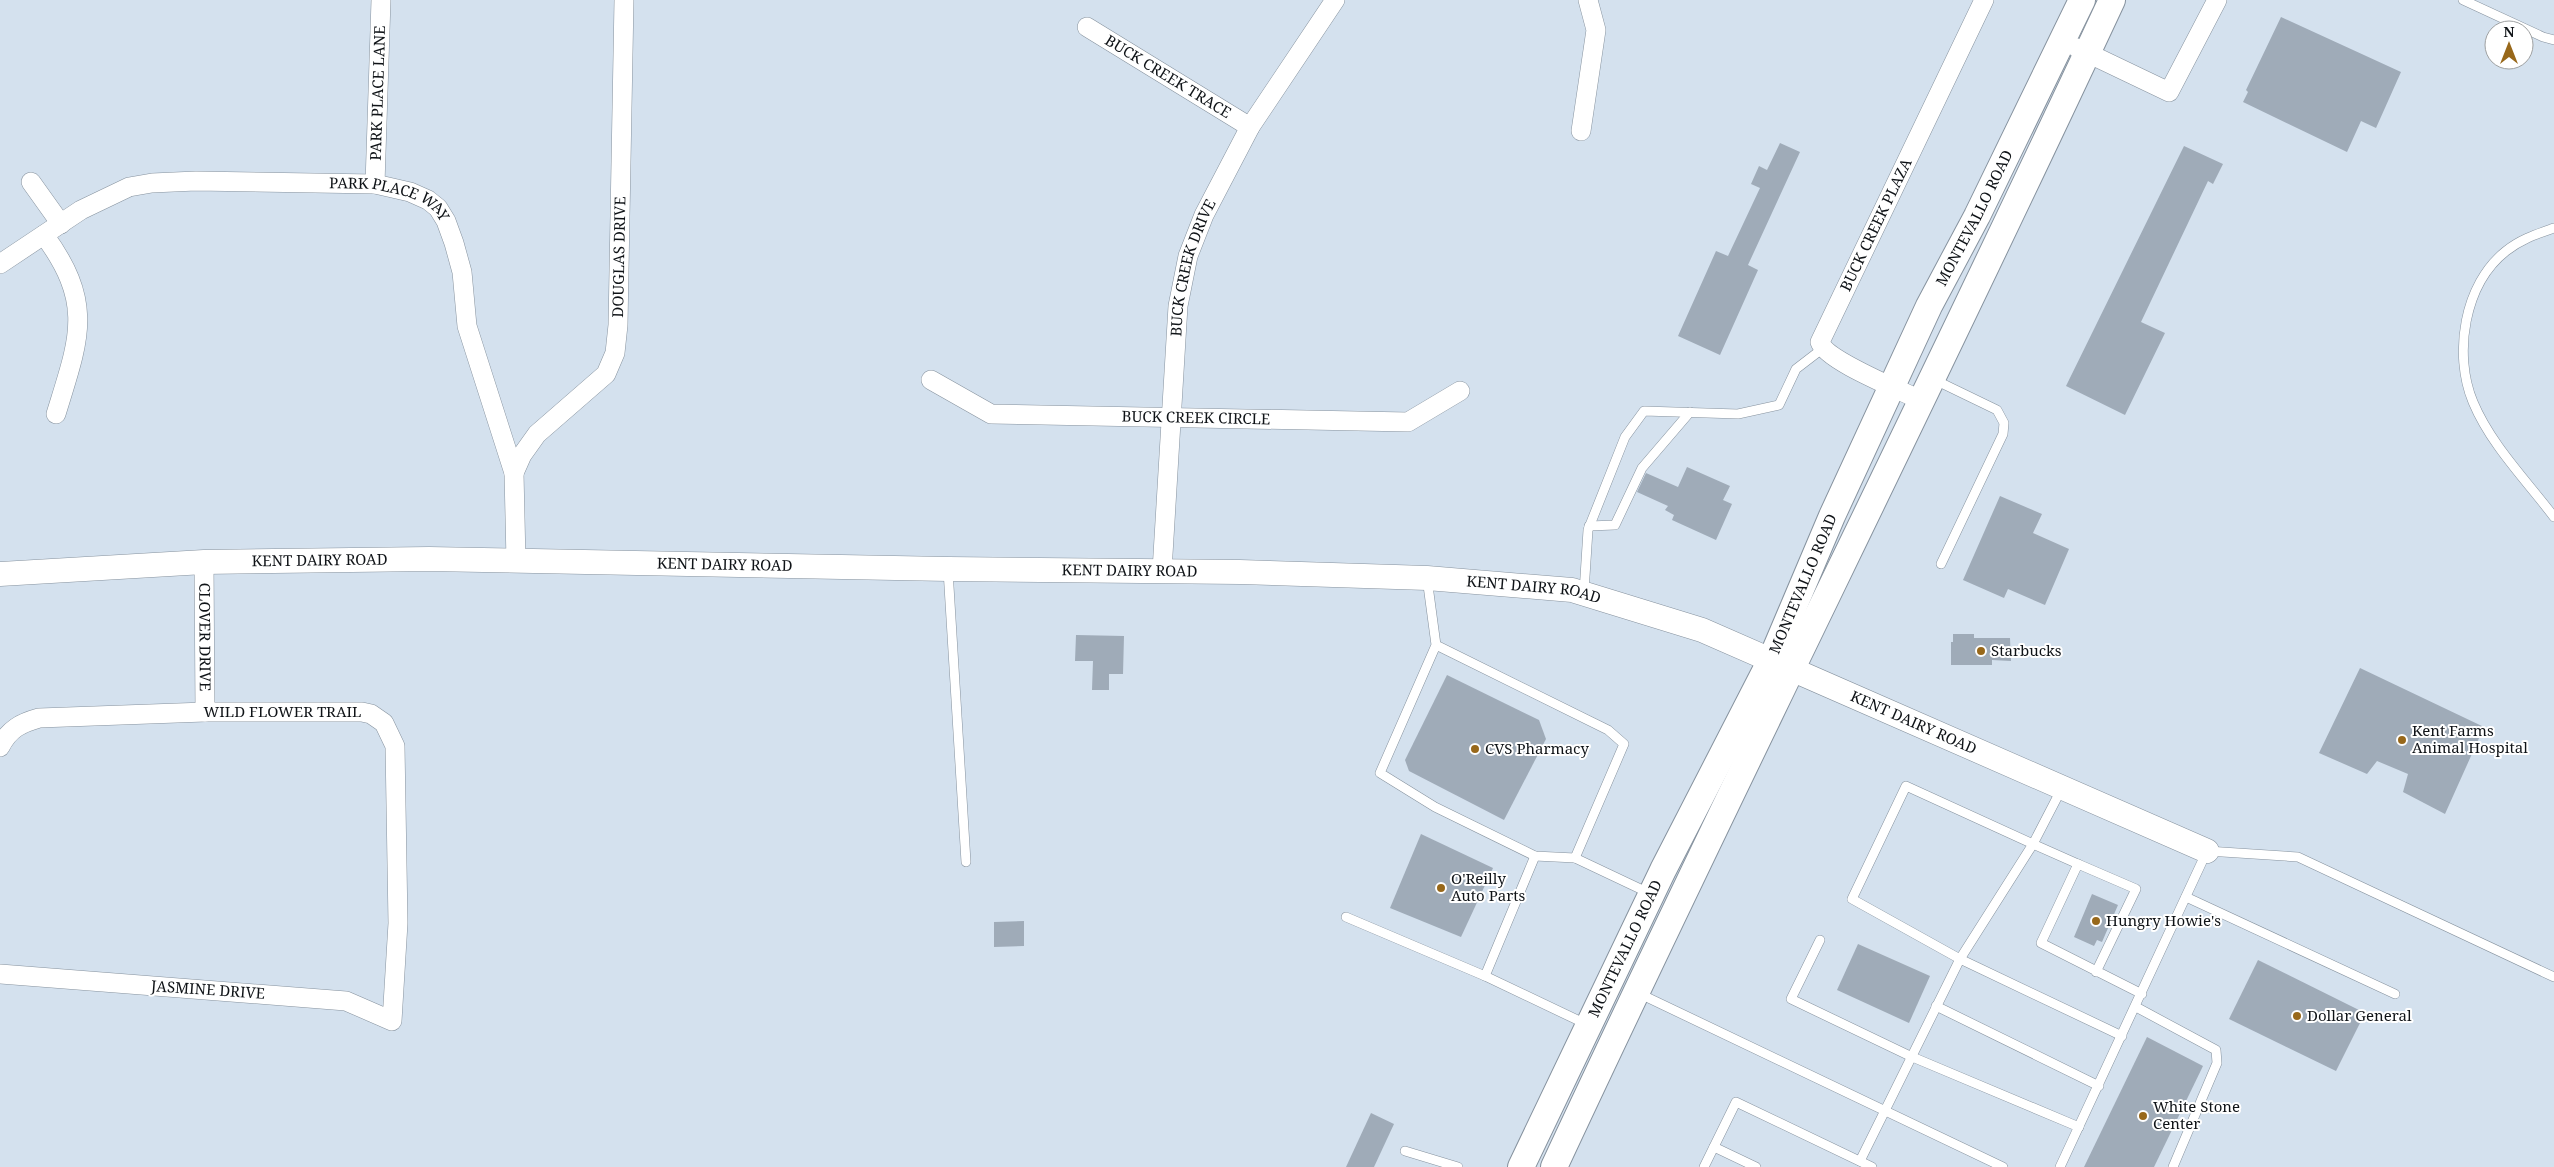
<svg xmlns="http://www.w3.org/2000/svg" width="2554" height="1167" font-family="'Noto Serif',serif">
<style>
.building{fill:#9fabb8}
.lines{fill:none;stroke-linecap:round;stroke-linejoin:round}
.service-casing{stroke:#86929e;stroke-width:10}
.minor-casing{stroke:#86929e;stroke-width:20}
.tertiary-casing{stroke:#86929e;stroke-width:25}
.secondary-casing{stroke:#86929e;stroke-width:28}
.service{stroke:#fff;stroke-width:9}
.minor{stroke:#fff;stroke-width:19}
.tertiary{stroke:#fff;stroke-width:24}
.secondary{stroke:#fff;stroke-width:26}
.poi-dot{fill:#98681a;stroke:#fff;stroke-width:2}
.labels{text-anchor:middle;stroke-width:4;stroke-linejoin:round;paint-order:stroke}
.street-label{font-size:15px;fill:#0f1317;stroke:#fff}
.poi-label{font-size:15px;fill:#0f1317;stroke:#fff;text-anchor:start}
</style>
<rect width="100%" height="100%" fill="#d4e1ee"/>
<!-- building -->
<g class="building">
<path d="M 2281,17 L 2401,72 L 2376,128 L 2361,121 L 2347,152 L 2243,102 L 2248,92 L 2246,90 Z"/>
<path d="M 1780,143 L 1800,152 L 1748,265 L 1758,270 L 1720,355 L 1678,336 L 1716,251 L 1728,256 L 1760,188 L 1751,184 L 1759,166 L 1767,170 Z"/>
<path d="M 2184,146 L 2223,164 L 2213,184 L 2208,181 L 2141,322 L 2165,333 L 2125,415 L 2066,386 Z"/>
<path d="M 1687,467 L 1730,486 L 1723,500 L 1732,504 L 1716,540 L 1672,520 L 1674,515 L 1665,510 L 1668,506 L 1637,492 L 1646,473 L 1678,487 Z"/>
<path d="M 2000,496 L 2042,514 L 2033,533 L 2069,549 L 2045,605 L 2008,589 L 2004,598 L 1963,580 Z"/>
<path d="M 1953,634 L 1974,634 L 1974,638 L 2010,638 L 2011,661 L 1992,660 L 1992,665 L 1951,665 L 1951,642 L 1953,642 Z"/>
<path d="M 1076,635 L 1124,636 L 1123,674 L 1109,674 L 1109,690 L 1092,690 L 1093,661 L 1075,661 Z"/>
<path d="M 2360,668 L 2484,727 L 2445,814 L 2403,792 L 2408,774 L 2377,761 L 2367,774 L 2319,753 Z"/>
<path d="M 1447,675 L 1539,720 L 1546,739 L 1504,820 L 1409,771 L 1405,760 Z"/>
<path d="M 1421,834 L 1493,868 L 1461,937 L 1390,908 Z"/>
<path d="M 2092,894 L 2118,905 L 2102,942 L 2097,940 L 2094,946 L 2074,937 Z"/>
<path d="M 1024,921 L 1024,946 L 994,947 L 994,922 Z"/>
<path d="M 1858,944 L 1930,976 L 1909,1023 L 1837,990 Z"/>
<path d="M 2258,960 L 2365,1013 L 2336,1071 L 2229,1019 Z"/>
<path d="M 2147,1037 L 2203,1066 L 2154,1167 L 2084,1167 Z"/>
<path d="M 1371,1113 L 1394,1124 L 1374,1167 L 1346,1167 Z"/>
</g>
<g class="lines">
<defs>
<g id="service">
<path d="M 2463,0 L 2543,37 L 2554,40"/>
<path d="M 2554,228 C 2537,234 2521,239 2506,251 C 2464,284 2453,354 2473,402 C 2491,445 2526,480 2554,517"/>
<path d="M 1935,380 L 1997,410 L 2004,423 L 2003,434 L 1941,564"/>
<path d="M 1589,526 L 1615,525 L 1642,468 L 1690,412"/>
<path d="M 948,570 L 966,862"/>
<path d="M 1427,578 L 1436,645 L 1380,773 L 1435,807 L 1535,856 L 1575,858 L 1624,744 L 1608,730 L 1436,645"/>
<path d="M 1584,592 L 1588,530 L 1625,437 L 1644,411 L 1738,414 L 1779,405 L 1796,369 L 1822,349"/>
<path d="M 1906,786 L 2033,844 L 1960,959 L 1852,899 Z"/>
<path d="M 2062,788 L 2033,844 L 2078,864"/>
<path d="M 1535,856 L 1485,976 L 1588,1025"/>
<path d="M 1575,858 L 1649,893"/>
<path d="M 2186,897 L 2395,994"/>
<path d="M 1346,917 L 1485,976"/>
<path d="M 1820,940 L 1791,999 L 1910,1056 L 2079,1127"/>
<path d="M 2096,972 L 2136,889 L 2078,864 L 2041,943 L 2142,994"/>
<path d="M 1638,993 L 2003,1167"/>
<path d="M 1936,1006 L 2099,1086"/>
<path d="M 2136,1007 L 2216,1050 L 2217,1063 L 2173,1167"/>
<path d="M 1714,1147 L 1756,1167"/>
<path d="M 1405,1151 L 1458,1167"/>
<path d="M 1860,1161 L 1960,959 L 2122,1036"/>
<path d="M 1704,1167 L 1736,1102 L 1872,1167"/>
<path d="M 2060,1167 L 2207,851 L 2298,857 L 2554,977"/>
</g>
<g id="minor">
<path id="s1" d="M 1087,27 L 1250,127"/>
<path d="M 2077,48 L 2169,92 L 2217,0"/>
<path d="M 1581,131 L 1596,30 L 1588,0"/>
<path d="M 31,182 L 61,224"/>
<path id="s2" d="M 375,184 L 381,0"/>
<path d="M 44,235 C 95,304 79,339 56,414"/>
<path id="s3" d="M 0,264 L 81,210 L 129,187 L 152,183 L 196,181 L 375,184 L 410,192 L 428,200 L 438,208 L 446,221 L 454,243 L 462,272 L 467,326 L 514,473 L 516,561"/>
<path id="s4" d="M 931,380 L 991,414 L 1408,422 L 1460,391"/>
<path id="s5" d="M 1922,401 C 1901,390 1826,361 1820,342 L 1984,0"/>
<path id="s6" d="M 514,473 L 522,455 L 537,434 L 606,374 L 615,353 L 618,325 L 624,0"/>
<path id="s7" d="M 204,562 L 205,712"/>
<path id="s8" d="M 1162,571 L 1178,306 L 1188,256 L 1204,215 L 1250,127 L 1335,0"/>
<path id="s9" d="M 0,747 C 9,729 21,723 39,718 L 205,712 L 362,712 L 371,714 L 384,723 L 395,746 L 398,923 L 392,1021 L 346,1001 L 0,974"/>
</g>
<g id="tertiary">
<path id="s10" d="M 0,574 L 204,562 L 429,559 L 948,569 L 1240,572 L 1427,578 L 1572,590 L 1702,630 L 2207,851"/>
</g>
<g id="secondary">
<path id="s11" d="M 1521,1167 L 1663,870 L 1771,660 L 1832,516 L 1929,306 L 1977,216 L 2082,0"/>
<path d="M 1554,1167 C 1736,776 1930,391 2112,0"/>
</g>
</defs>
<!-- service casing -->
<use href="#service" class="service-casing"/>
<!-- minor casing -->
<use href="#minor" class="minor-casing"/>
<!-- tertiary casing -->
<use href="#tertiary" class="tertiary-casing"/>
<!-- secondary casing -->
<use href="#secondary" class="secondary-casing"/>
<!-- service -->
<use href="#service" class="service"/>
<!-- minor -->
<use href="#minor" class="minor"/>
<!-- tertiary -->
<use href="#tertiary" class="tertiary"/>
<!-- secondary -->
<use href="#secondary" class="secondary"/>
</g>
<!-- markers -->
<g class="poi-dot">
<circle cx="1981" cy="651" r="5"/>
<circle cx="2402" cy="740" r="5"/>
<circle cx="1475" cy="749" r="5"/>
<circle cx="1441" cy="888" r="5"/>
<circle cx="2096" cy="921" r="5"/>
<circle cx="2297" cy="1016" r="5"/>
<circle cx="2143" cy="1116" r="5"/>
</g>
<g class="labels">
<!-- street labels -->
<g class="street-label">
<text dy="5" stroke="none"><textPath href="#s1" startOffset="95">BUCK CREEK TRACE</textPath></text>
<text dy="5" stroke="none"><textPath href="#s2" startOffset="91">PARK PLACE LANE</textPath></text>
<text dy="5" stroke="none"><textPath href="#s3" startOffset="415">PARK PLACE WAY</textPath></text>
<text dy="5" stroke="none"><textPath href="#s11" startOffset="1052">MONTEVALLO ROAD</textPath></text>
<text dy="5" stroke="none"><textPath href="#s5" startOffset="249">BUCK CREEK PLAZA</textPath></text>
<text dy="5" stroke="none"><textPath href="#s6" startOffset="256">DOUGLAS DRIVE</textPath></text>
<text dy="5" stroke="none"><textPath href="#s8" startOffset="306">BUCK CREEK DRIVE</textPath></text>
<text dy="5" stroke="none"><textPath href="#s4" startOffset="274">BUCK CREEK CIRCLE</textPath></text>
<text dy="5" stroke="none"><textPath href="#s10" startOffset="320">KENT DAIRY ROAD</textPath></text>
<text dy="5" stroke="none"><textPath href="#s10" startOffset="725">KENT DAIRY ROAD</textPath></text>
<text dy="5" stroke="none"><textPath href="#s10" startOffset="1130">KENT DAIRY ROAD</textPath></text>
<text dy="5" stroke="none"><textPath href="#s11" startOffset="648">MONTEVALLO ROAD</textPath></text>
<text dy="5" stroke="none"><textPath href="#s10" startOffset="1535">KENT DAIRY ROAD</textPath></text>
<text dy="5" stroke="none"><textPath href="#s7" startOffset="75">CLOVER DRIVE</textPath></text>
<text dy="5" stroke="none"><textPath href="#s9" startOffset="294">WILD FLOWER TRAIL</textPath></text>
<text dy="5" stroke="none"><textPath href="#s10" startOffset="1940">KENT DAIRY ROAD</textPath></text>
<text dy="5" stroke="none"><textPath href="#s11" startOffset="242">MONTEVALLO ROAD</textPath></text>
<text transform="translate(208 990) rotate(4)" y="5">JASMINE DRIVE</text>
</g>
<!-- poi labels -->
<g class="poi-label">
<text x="1991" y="656">Starbucks</text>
<text x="2412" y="736">Kent Farms<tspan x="2412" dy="17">Animal Hospital</tspan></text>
<text x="1485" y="754">CVS Pharmacy</text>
<text x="1451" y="884">O'Reilly<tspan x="1451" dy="17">Auto Parts</tspan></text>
<text x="2106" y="926">Hungry Howie's</text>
<text x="2307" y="1021">Dollar General</text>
<text x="2153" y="1112">White Stone<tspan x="2153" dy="17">Center</tspan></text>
</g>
</g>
<!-- north arrow -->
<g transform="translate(2509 45)"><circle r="24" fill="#ffffff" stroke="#9fa1a2"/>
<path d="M0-4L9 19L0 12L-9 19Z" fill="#98681a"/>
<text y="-8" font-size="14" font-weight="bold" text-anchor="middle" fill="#0f1317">N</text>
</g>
</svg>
